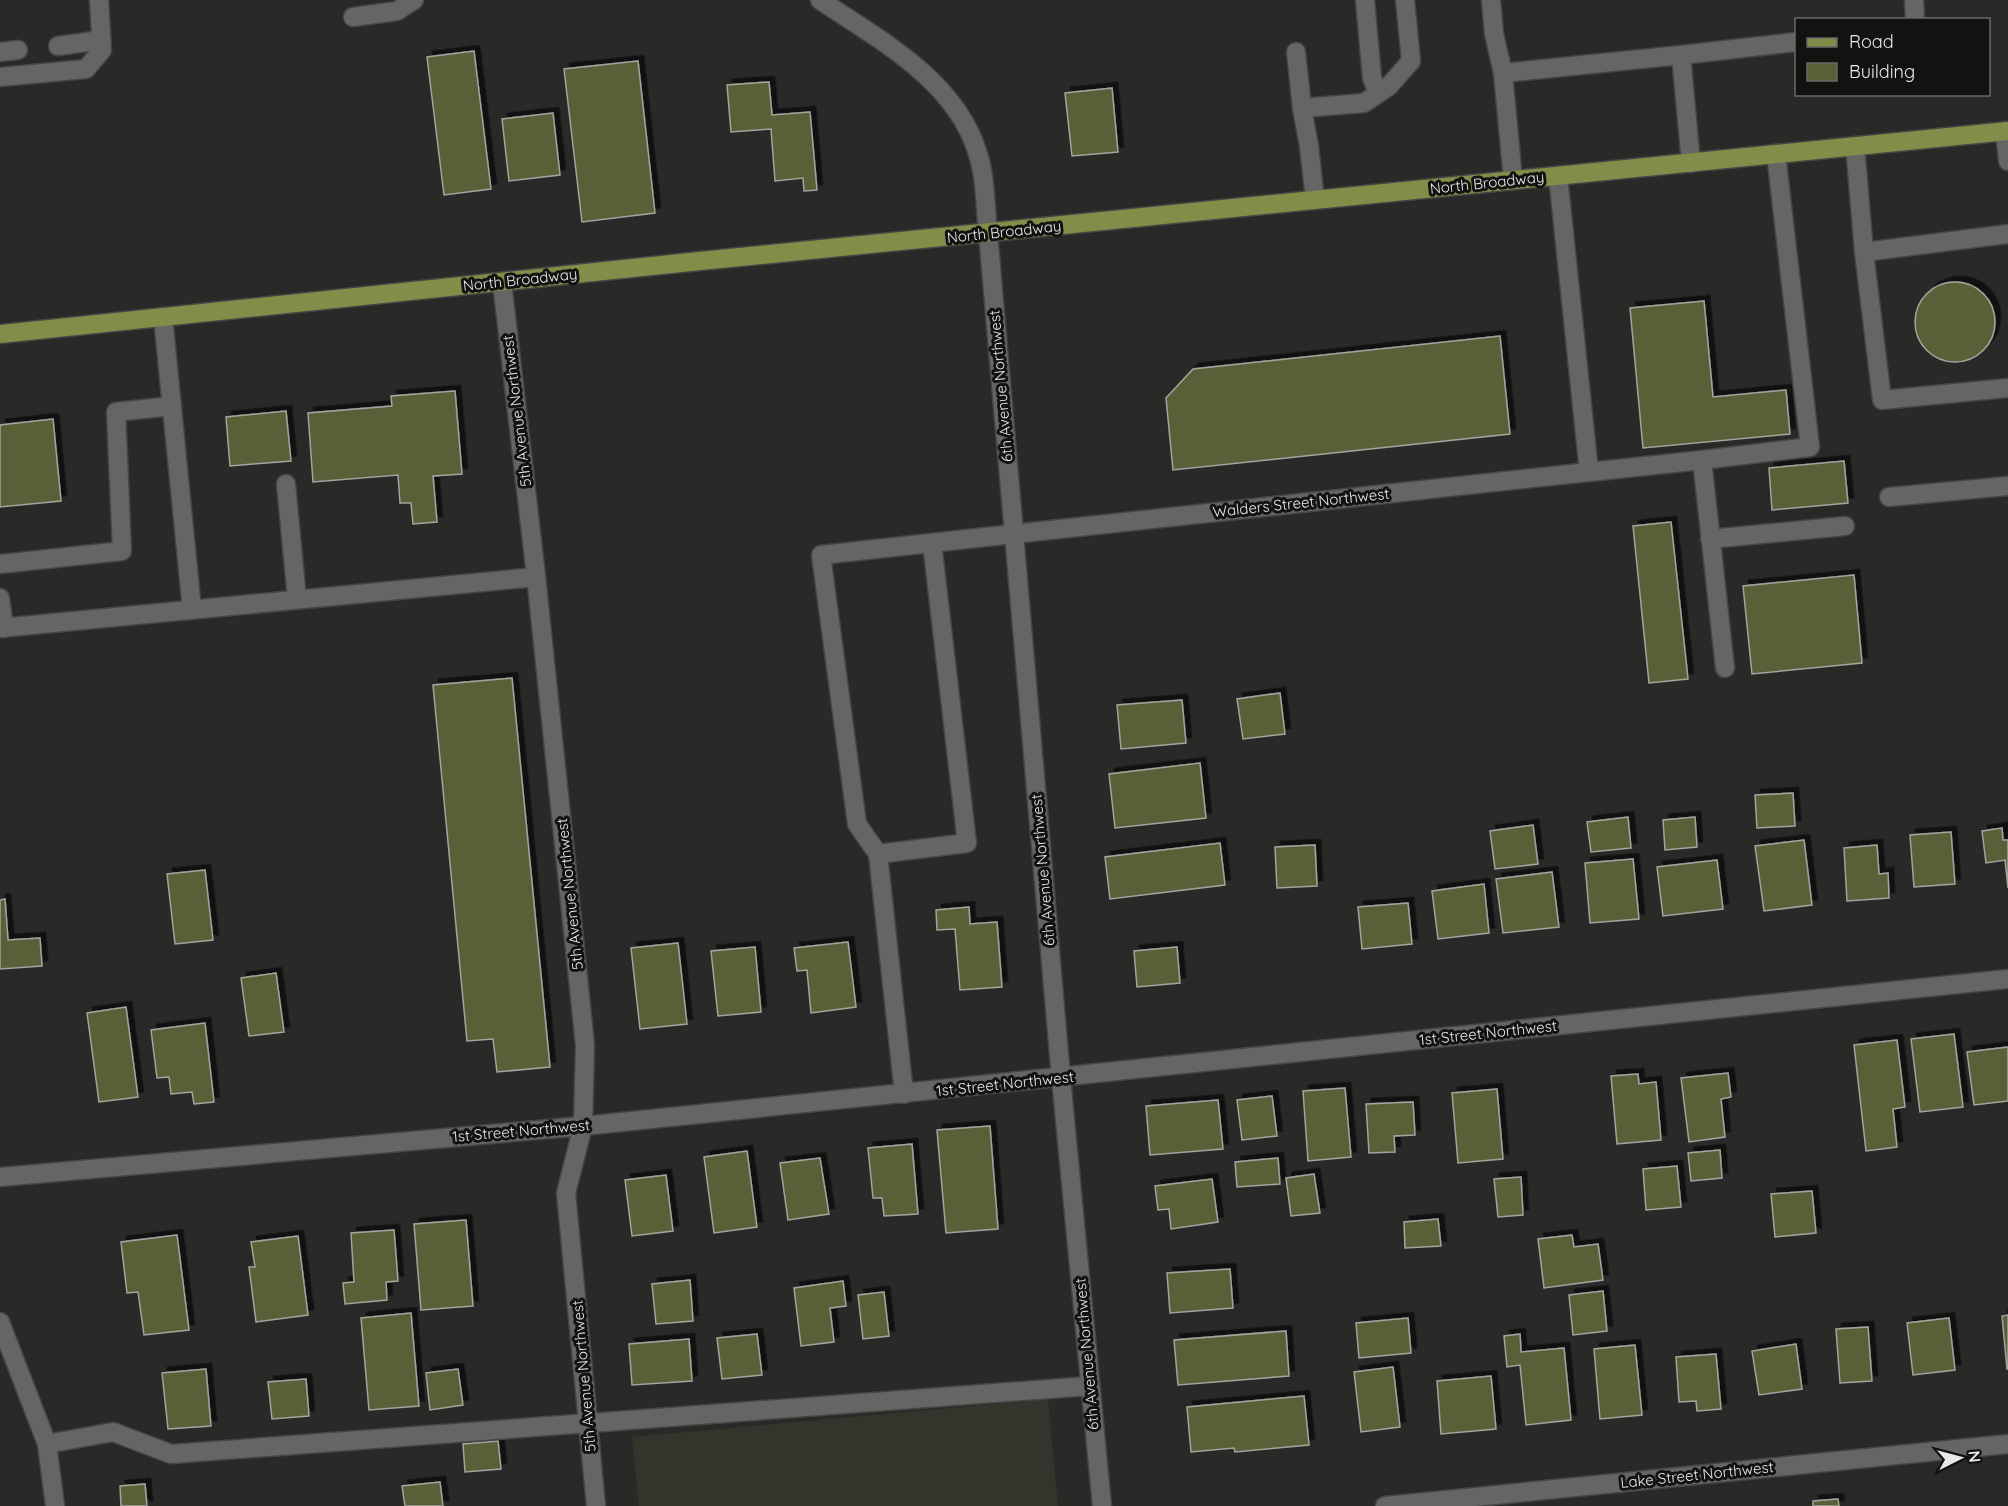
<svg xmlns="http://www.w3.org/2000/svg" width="2008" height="1506" font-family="Quicksand,sans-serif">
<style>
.built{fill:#33352d}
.building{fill:#596037;stroke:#a3a4a0;stroke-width:1.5;filter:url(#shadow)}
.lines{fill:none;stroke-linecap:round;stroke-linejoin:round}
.service-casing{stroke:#454544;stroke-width:21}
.minor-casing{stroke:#454544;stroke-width:21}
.tertiary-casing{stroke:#454544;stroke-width:21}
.primary-casing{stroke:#454544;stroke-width:21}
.service{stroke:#656663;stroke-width:18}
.minor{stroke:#656663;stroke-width:18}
.tertiary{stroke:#656663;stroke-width:18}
.primary{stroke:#838c48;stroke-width:18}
.labels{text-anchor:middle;stroke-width:6;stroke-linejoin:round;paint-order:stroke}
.street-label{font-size:15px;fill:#e8e8e7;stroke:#121211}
</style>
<defs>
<filter id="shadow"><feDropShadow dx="5.5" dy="-5.5" stdDeviation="0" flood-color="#0009"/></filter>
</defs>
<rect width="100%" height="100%" fill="#292a27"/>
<!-- built -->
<path class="built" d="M 1048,1399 L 1058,1506 L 639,1506 L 632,1437 Z"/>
<!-- building -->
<g class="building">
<path d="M 474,51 L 491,189 L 444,195 L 427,57 Z"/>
<path d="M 638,61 L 655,213 L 582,222 L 564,69 Z"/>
<path d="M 769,82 L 772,115 L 810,112 L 817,190 L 804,191 L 803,178 L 775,181 L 771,129 L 731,132 L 727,85 Z"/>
<path d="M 1112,88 L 1118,152 L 1072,156 L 1065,93 Z"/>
<path d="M 553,113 L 560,175 L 509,181 L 502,119 Z"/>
<circle cx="1955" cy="322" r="40"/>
<path d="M 1704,301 L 1713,397 L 1786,390 L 1790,434 L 1643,448 L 1630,308 Z"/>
<path d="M 1500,336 L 1510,434 L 1173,470 L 1166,398 L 1193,369 Z"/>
<path d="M 455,391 L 462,474 L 433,476 L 437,522 L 413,524 L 411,503 L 400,503 L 398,475 L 313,482 L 308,413 L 392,406 L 391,396 Z"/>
<path d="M 286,411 L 291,461 L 230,466 L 226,417 Z"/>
<path d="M 53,419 L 61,501 L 0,507 L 0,425 Z"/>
<path d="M 1844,461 L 1848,503 L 1772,510 L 1769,468 Z"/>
<path d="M 1671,522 L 1688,679 L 1649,683 L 1633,526 Z"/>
<path d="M 1854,575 L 1862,663 L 1752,674 L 1743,586 Z"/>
<path d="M 512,678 L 550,1067 L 497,1072 L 493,1039 L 467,1041 L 433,685 Z"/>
<path d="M 1280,693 L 1285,734 L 1243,739 L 1237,699 Z"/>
<path d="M 1182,700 L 1186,743 L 1121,749 L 1117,705 Z"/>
<path d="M 1200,763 L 1206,818 L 1115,828 L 1109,774 Z"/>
<path d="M 1793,793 L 1795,826 L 1757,828 L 1755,795 Z"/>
<path d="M 1628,817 L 1631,848 L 1591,852 L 1587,822 Z"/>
<path d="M 1695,817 L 1697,847 L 1665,850 L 1663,820 Z"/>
<path d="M 1533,825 L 1538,864 L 1495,869 L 1490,831 Z"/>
<path d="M 2002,828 L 2003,840 L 2008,840 L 2008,888 L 2005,860 L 1986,863 L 1982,831 Z"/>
<path d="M 1951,832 L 1955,884 L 1914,887 L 1910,835 Z"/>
<path d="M 1804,840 L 1812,905 L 1764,911 L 1755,846 Z"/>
<path d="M 1220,843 L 1225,885 L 1110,899 L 1105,857 Z"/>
<path d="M 1315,845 L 1317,886 L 1277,888 L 1275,847 Z"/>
<path d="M 1877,845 L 1879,874 L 1888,873 L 1889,898 L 1847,901 L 1844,848 Z"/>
<path d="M 1633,859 L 1639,919 L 1590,923 L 1585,863 Z"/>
<path d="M 1717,860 L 1723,909 L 1663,916 L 1657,867 Z"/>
<path d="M 205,870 L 213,940 L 175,944 L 167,874 Z"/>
<path d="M 1552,872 L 1559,927 L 1503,933 L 1496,879 Z"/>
<path d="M 1484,884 L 1489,933 L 1438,939 L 1432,891 Z"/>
<path d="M 5,899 L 8,940 L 40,938 L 42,966 L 0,969 L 0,900 Z"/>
<path d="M 1408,903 L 1412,944 L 1362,949 L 1358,907 Z"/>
<path d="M 969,907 L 970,924 L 997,922 L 1002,987 L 960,990 L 955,929 L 937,930 L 936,910 Z"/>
<path d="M 848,942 L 856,1007 L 811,1013 L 807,970 L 797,971 L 794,948 Z"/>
<path d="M 678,943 L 687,1024 L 640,1029 L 631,948 Z"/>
<path d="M 755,947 L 761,1012 L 718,1016 L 711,951 Z"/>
<path d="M 1177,947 L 1180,983 L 1137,987 L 1134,951 Z"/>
<path d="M 276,973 L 284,1032 L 249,1036 L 241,978 Z"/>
<path d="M 126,1007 L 138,1097 L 99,1102 L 87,1013 Z"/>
<path d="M 205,1023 L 214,1102 L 194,1104 L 192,1092 L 171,1094 L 169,1077 L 157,1078 L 151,1030 Z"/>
<path d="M 1954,1034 L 1963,1107 L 1920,1112 L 1911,1039 Z"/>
<path d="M 1897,1040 L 1905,1107 L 1893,1109 L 1897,1147 L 1866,1151 L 1854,1045 Z"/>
<path d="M 2008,1047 L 2008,1101 L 1974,1105 L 1967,1052 Z"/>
<path d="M 1728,1073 L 1731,1097 L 1721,1099 L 1725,1137 L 1689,1142 L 1681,1078 Z"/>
<path d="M 1638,1074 L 1639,1084 L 1656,1082 L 1661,1140 L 1617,1144 L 1611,1076 Z"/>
<path d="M 1345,1088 L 1351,1157 L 1308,1161 L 1303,1091 Z"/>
<path d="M 1497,1089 L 1503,1159 L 1458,1163 L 1452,1093 Z"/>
<path d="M 1272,1096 L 1277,1136 L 1242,1140 L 1237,1100 Z"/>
<path d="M 1218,1100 L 1223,1149 L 1150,1155 L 1146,1106 Z"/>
<path d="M 1413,1102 L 1415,1135 L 1394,1136 L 1395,1152 L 1369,1153 L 1366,1104 Z"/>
<path d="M 990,1126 L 998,1229 L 946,1233 L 937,1130 Z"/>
<path d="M 912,1144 L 918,1214 L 884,1216 L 882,1198 L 873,1198 L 868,1148 Z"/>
<path d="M 1720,1150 L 1722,1178 L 1691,1181 L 1688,1153 Z"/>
<path d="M 747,1151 L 757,1227 L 714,1233 L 704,1157 Z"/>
<path d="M 820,1158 L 829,1214 L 788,1220 L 780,1163 Z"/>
<path d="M 1278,1158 L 1280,1184 L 1237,1187 L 1235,1162 Z"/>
<path d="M 1677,1166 L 1681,1207 L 1646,1210 L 1643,1169 Z"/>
<path d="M 1314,1174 L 1320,1213 L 1291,1216 L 1286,1178 Z"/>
<path d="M 666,1175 L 673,1231 L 632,1236 L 625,1180 Z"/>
<path d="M 1521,1177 L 1523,1215 L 1498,1217 L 1494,1179 Z"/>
<path d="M 1212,1179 L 1218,1222 L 1171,1229 L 1169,1209 L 1158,1210 L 1155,1186 Z"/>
<path d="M 1812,1191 L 1816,1233 L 1775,1237 L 1771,1194 Z"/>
<path d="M 1438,1219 L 1441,1246 L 1405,1248 L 1404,1222 Z"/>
<path d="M 466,1220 L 473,1306 L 421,1310 L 414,1224 Z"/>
<path d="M 394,1230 L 398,1281 L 386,1282 L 387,1300 L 345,1304 L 343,1283 L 354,1282 L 351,1233 Z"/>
<path d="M 177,1235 L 189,1330 L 144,1335 L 138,1292 L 127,1293 L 121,1242 Z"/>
<path d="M 1572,1235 L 1574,1247 L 1598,1244 L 1603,1280 L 1544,1288 L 1538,1239 Z"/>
<path d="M 298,1236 L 308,1315 L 256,1322 L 249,1267 L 255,1267 L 251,1242 Z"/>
<path d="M 1230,1269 L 1233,1308 L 1170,1313 L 1167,1273 Z"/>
<path d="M 690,1280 L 693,1321 L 656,1324 L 652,1284 Z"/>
<path d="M 843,1281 L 846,1306 L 830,1308 L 834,1342 L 801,1346 L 794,1288 Z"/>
<path d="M 1603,1291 L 1607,1331 L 1573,1335 L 1569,1295 Z"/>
<path d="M 884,1292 L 889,1336 L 863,1339 L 858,1295 Z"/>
<path d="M 411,1313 L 419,1406 L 369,1410 L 361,1318 Z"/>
<path d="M 2008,1315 L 2008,1369 L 2007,1369 L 2002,1316 Z"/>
<path d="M 1408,1318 L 1411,1353 L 1359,1358 L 1356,1323 Z"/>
<path d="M 1949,1318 L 1955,1370 L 1913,1375 L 1907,1323 Z"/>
<path d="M 1868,1327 L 1872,1381 L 1840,1383 L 1836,1329 Z"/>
<path d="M 1286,1331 L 1289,1376 L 1178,1385 L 1174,1340 Z"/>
<path d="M 757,1334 L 762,1375 L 722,1379 L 717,1338 Z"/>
<path d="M 1520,1334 L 1521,1352 L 1564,1348 L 1571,1420 L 1526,1425 L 1520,1365 L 1507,1367 L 1504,1336 Z"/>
<path d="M 689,1339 L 692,1381 L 632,1385 L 629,1344 Z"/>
<path d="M 1796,1344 L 1802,1389 L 1759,1395 L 1752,1351 Z"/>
<path d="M 1635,1345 L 1642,1415 L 1600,1419 L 1594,1349 Z"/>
<path d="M 1716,1354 L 1721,1409 L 1697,1411 L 1696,1401 L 1679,1402 L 1676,1357 Z"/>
<path d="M 1393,1367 L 1400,1427 L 1361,1432 L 1354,1372 Z"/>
<path d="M 206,1369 L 211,1426 L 168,1429 L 162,1373 Z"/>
<path d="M 458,1369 L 463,1405 L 430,1410 L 426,1373 Z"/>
<path d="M 1491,1376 L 1496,1429 L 1441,1434 L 1437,1381 Z"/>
<path d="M 306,1379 L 309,1416 L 272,1419 L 268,1382 Z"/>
<path d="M 1304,1396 L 1309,1445 L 1235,1452 L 1234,1448 L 1191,1452 L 1187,1407 Z"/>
<path d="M 498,1441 L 501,1469 L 465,1472 L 463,1444 Z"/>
<path d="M 440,1482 L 443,1506 L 405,1506 L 402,1486 Z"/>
<path d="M 145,1484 L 147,1506 L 121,1506 L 120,1486 Z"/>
<path d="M 1838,1499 L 1839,1506 L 1813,1506 L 1813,1501 Z"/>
</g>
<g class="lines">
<defs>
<g id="service">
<path d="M 1365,0 L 1372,78 L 1378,93"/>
<path d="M 1491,0 L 1494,34 L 1503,73 L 1513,180"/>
<path d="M 1914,0 L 1915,20"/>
<path d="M 353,17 L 397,11 L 414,0"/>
<path d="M 58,46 L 101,40"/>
<path d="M 0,52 L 18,50"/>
<path d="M 1296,52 L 1302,108"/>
<path d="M 1681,55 L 1796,42"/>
<path d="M 1503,73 L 1681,55 L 1691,163"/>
<path d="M 0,77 L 86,69 L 102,50 L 99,0"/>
<path d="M 2005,131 L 2008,161"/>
<path d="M 1855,146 L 1864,252 L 1882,400 L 2008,388"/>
<path d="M 1558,176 L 1589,472 L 1702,460"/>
<path d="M 1315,200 L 1309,146 L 1302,108 L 1364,103 L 1389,86 L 1411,61 L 1405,0"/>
<path d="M 1864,252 L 2008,234"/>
<path d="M 163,317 L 192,610"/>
<path d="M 286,484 L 297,599"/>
<path d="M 1889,497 L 2008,486"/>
<path d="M 1710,539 L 1845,526"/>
<path d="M 0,564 L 122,551 L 116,412 L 172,406"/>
<path d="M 0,598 L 4,628"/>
<path d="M 1725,668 L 1702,460 L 1810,447 L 1776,154"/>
<path d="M 878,854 L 967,843 L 932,543"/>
<path d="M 904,1094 L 878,854 L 857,824 L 821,555 L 1013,534"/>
<path d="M 47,1444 L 113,1432 L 171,1454 L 1090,1386"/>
</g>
<g id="minor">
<path d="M 820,0 C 878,39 954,79 977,151 C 986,177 985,206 988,233"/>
<path d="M 502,282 L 536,576 L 585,1045 L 583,1126 L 566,1193 L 596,1506"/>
<path d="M 1013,534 L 1589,472"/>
<path d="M 0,628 L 536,577"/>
<path d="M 0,1177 L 583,1126 L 2008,979"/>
<path d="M 1385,1506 L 2008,1444"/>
</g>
<g id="tertiary">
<path d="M 988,233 L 1061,1078 L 1102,1506"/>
<path d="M 0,1322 L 47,1444 L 55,1506"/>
</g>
<path id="primary" d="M 0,334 L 700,261 L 2008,131"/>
</defs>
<!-- service casing -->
<use href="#service" class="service-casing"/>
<!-- minor casing -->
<use href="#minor" class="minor-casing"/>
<!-- tertiary casing -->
<use href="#tertiary" class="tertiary-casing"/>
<!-- primary casing -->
<use href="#primary" class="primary-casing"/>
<!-- service -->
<use href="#service" class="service"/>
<!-- minor -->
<use href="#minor" class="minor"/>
<!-- tertiary -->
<use href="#tertiary" class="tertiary"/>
<!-- primary -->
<use href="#primary" class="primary"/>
</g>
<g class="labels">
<!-- street labels -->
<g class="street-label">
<text transform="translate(1487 183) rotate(-6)" y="5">North Broadway</text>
<text transform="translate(1004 232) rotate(-6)" y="5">North Broadway</text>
<text transform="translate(520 280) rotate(-6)" y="5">North Broadway</text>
<text transform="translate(1001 386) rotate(-95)" y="5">6th Avenue Northwest</text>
<text transform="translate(517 411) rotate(-97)" y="5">5th Avenue Northwest</text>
<text transform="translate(1301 503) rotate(-6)" y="5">Walders Street Northwest</text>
<text transform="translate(1043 870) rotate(-95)" y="5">6th Avenue Northwest</text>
<text transform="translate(570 894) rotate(-96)" y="5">5th Avenue Northwest</text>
<text transform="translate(1488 1033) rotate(-6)" y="5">1st Street Northwest</text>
<text transform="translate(1005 1084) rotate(-6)" y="5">1st Street Northwest</text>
<text transform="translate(521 1131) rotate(-5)" y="5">1st Street Northwest</text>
<text transform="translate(1087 1354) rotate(-95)" y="5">6th Avenue Northwest</text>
<text transform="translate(584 1376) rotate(-95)" y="5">5th Avenue Northwest</text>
<text transform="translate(1697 1475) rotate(-6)" y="5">Lake Street Northwest</text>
</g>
</g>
<!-- legend -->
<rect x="1795" y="18" width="195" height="78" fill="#121211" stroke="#686867" stroke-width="1.5"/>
<rect x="1807" y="38" width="30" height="9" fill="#838c48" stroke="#686867" stroke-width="1.5"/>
<text x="1849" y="48" font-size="18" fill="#e8e8e7">Road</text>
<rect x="1807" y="63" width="30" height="18" fill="#596037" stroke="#686867" stroke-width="1.5"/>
<text x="1849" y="78" font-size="18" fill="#e8e8e7">Building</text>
<!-- north arrow -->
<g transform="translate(1960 1458) rotate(84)" stroke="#121211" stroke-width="4.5" paint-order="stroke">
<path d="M0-4.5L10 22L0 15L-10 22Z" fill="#e8e8e7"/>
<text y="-9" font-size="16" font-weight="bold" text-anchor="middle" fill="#e8e8e7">N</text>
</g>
</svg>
